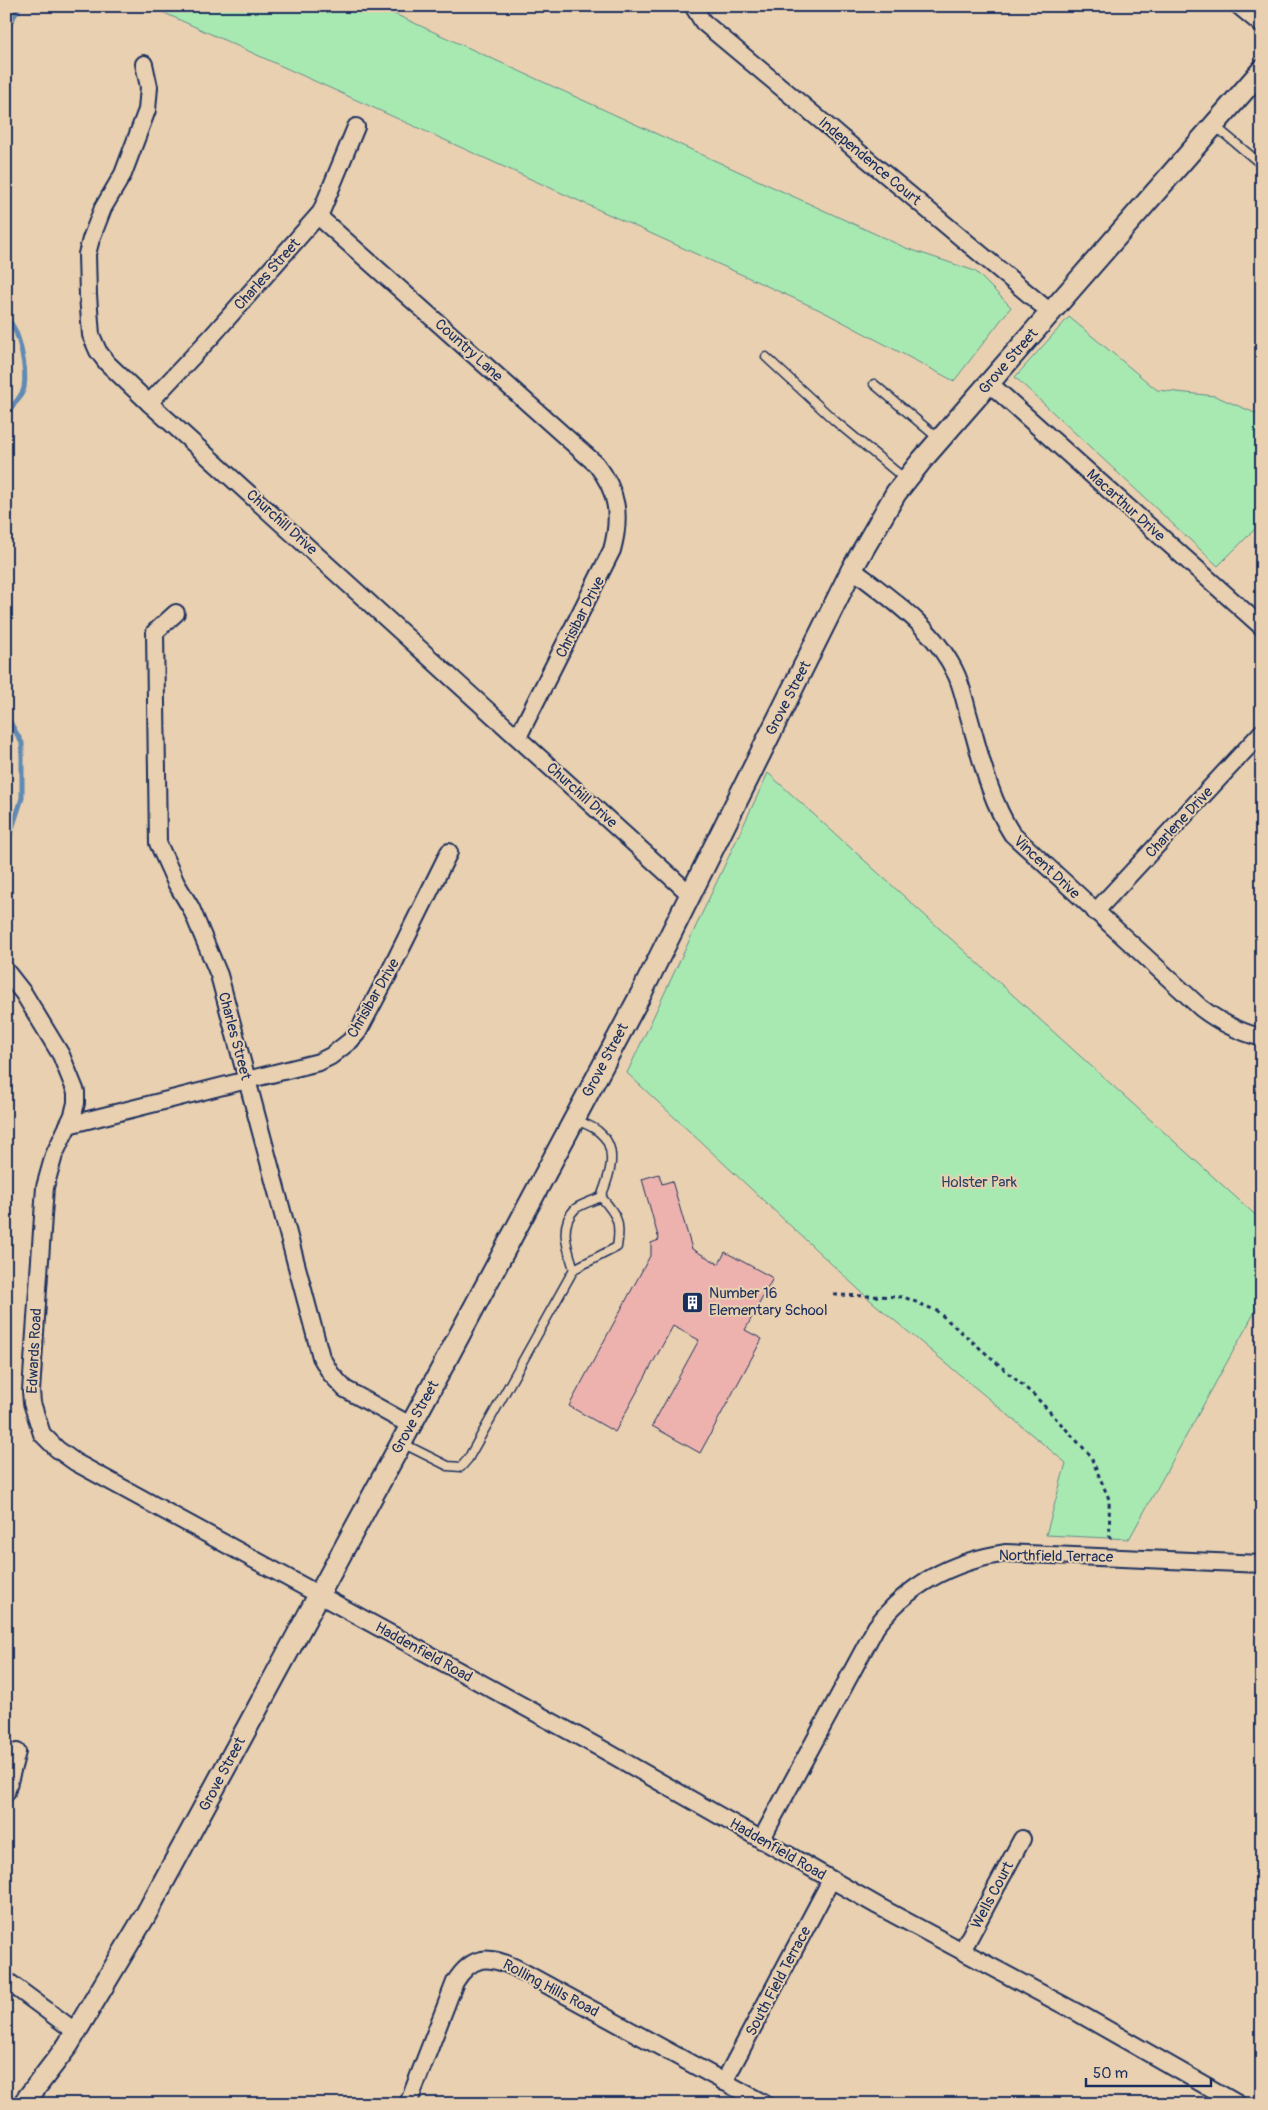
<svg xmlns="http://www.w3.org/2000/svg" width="1268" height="2110" font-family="Pangolin,sans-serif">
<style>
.green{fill:#a8e9b2;stroke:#628c88}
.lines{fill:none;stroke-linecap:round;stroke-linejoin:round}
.stream{stroke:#608ab4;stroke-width:5}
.building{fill:#edb2ae;stroke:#1b2f5e}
.service-casing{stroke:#1b2f5e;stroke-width:11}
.minor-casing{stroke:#1b2f5e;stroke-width:20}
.tertiary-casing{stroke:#1b2f5e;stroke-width:24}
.path{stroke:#1b2f5e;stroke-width:3;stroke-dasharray:4 4;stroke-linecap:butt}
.service{stroke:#e8d0b0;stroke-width:8}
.minor{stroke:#e8d0b0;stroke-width:16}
.tertiary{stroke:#e8d0b0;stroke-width:20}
.labels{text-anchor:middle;stroke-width:4;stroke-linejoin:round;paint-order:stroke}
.street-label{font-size:15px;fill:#1b2f5e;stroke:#e8d0b0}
.park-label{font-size:15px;fill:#294266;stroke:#e8d0b0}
.poi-label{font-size:15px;fill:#1b2f5e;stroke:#e8d0b0;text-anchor:start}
</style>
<rect width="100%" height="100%" fill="#e8d0b0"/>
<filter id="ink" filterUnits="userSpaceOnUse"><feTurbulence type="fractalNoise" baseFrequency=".02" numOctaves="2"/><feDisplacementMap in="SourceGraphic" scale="10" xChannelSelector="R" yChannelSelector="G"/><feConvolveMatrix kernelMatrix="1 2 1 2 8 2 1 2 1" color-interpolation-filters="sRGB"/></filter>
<g filter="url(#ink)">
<!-- green -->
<g class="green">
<path d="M 149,6 L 377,6 L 906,248 L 975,271 L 1011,307 L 954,381 L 822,311 Z"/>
<path d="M 1069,317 L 1157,390 L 1215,396 L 1262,416 L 1262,528 L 1258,526 L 1218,566 L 1015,377 Z"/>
<path d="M 768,773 L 1262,1221 L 1262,1299 L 1129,1539 L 1046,1535 L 1066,1463 L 870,1300 L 627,1073 Z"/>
</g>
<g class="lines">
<!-- stream -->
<g class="stream">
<path d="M 6,30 L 20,6"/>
<path d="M 6,318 C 20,328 27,371 24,388 C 22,397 11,407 6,414"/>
<path d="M 6,715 L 22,743 L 22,798 L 6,847"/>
</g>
</g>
<!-- building -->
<path class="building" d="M 659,1174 L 662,1184 L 672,1181 L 692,1249 L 719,1264 L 725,1252 L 773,1278 L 745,1330 L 762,1339 L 700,1453 L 652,1426 L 699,1340 L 673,1326 L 615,1432 L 569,1406 L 651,1254 L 651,1243 L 659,1240 L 642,1179 Z"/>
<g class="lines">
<defs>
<g id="service">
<path d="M 1215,126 L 1262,165"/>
<path d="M 766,357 L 835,421 L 905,479"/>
<path d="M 874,384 L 939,439"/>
<path d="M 574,1269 L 617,1247 C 621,1223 618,1216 601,1197"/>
<path d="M 402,1443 L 448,1466 L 461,1467 L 468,1459 L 574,1269 C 568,1250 558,1226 575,1209 C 581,1204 593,1201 601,1197 C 609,1177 620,1149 599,1132 C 593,1126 582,1123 574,1119"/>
</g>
<g id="minor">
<path d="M 693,6 L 703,22 L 1050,312"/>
<path d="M 1239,6 L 1262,25"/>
<path d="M 144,64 L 149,87 L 147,110 L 123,174 L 103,208 L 91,239 L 87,254 L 88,295 L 91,335 L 98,351 L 107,363 L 149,403 L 691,895"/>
<path d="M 318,216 L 596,464 C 618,491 621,517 612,550 L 518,737"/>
<path d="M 989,383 L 1262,627"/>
<path d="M 149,403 L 212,336 L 321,212 L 356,127"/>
<path d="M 852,569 C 891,599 937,630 957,676 C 962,688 965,701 968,713 C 980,754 989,798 1012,834 L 1201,1008 C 1221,1023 1238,1031 1262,1038"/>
<path d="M 176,613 L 155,632 L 158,843 L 176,883 L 191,908 L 219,975 L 321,1357 L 331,1374 L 345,1389 L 410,1425"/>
<path d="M 1095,912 L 1262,732"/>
<path d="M 6,971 L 24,994 L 61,1055 L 76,1092 L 76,1103 L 73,1115 L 54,1155 L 45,1187 L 31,1391 L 32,1403 L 42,1434 L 57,1449 L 75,1462 L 602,1749 L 878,1906 L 1080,2014 L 1238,2104"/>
<path d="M 68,1125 L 319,1062 L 331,1056 L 350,1041 L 358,1032 L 389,973 L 449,852"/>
<path d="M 6,1793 L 17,1752"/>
<path d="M 761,1840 L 876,1627 C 908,1584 954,1561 1006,1553 L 1262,1564"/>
<path d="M 962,1951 L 1022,1839"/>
<path d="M 6,1980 L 76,2032"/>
<path d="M 724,2082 L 831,1880"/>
<path d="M 408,2104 L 455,1982 C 472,1955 488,1955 516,1968 L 765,2104"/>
</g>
<path id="tertiary" d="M 23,2104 L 68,2045 L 145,1916 L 444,1364 L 641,994 L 852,569 L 896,493 L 922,460 L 1262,70"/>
</defs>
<!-- service casing -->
<use href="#service" class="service-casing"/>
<!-- minor casing -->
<use href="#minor" class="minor-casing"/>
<!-- tertiary casing -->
<use href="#tertiary" class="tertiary-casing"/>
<!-- path -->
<path class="path" d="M 834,1295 L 904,1297 L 937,1311 L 1035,1396 L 1090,1455 L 1109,1499 L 1110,1541"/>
<!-- service -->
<use href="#service" class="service"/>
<!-- minor -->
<use href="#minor" class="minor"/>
<!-- tertiary -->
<use href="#tertiary" class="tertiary"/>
</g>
</g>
<!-- icons -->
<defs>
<symbol id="building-square" viewBox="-11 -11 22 22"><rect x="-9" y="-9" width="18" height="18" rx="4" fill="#1b2f5e" stroke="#e8d0b0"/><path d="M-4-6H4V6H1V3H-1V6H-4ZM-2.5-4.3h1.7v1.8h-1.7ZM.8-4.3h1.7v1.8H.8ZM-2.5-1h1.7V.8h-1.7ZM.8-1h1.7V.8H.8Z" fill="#fff"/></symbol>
</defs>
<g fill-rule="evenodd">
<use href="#building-square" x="680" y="1290" width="25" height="25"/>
</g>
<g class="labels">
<!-- street labels -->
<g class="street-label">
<text transform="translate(870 161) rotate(40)" y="5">Independence Court</text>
<text transform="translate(267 274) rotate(-48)" y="5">Charles Street</text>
<text transform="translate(469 350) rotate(42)" y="5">Country Lane</text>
<text transform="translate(1008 361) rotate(-49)" y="5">Grove Street</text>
<text transform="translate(1126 505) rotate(42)" y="5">Macarthur Drive</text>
<text transform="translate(282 522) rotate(42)" y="5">Churchill Drive</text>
<text transform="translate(580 617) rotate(-63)" y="5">Chrisibar Drive</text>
<text transform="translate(788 698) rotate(-63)" y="5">Grove Street</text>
<text transform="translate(582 795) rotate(42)" y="5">Churchill Drive</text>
<text transform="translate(1179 822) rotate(-47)" y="5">Charlene Drive</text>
<text transform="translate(1047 867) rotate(43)" y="5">Vincent Drive</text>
<text transform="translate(373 998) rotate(-60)" y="5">Chrisibar Drive</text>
<text transform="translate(235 1036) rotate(75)" y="5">Charles Street</text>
<text transform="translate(605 1060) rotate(-62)" y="5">Grove Street</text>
<text transform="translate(34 1351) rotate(-87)" y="5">Edwards Road</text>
<text transform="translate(415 1417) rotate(-61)" y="5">Grove Street</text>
<text transform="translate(1056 1556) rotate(1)" y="5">Northfield Terrace</text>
<text transform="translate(424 1652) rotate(29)" y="5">Haddenfield Road</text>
<text transform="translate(222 1774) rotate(-62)" y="5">Grove Street</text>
<text transform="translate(778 1849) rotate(30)" y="5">Haddenfield Road</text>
<text transform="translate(992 1895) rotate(-62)" y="5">Wells Court</text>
<text transform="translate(778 1981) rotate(-62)" y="5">South Field Terrace</text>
<text transform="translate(551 1988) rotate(28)" y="5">Rolling Hills Road</text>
</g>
<!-- park labels -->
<g class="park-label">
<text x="979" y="1187">Holster Park</text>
</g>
<!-- poi labels -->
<g class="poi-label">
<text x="709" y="1298">Number 16<tspan x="709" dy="17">Elementary School</tspan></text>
</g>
</g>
<!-- margin -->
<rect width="1268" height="2110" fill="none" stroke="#e8d0b0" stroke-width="25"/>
<rect x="12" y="12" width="1243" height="2085" fill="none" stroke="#1b2f5e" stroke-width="2" filter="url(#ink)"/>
<!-- scale -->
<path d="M1086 2078v8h125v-8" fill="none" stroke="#1b2f5e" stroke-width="2.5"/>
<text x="1093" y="2078" font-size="15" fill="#1b2f5e" stroke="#e8d0b0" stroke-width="4" paint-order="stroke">50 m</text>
</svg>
